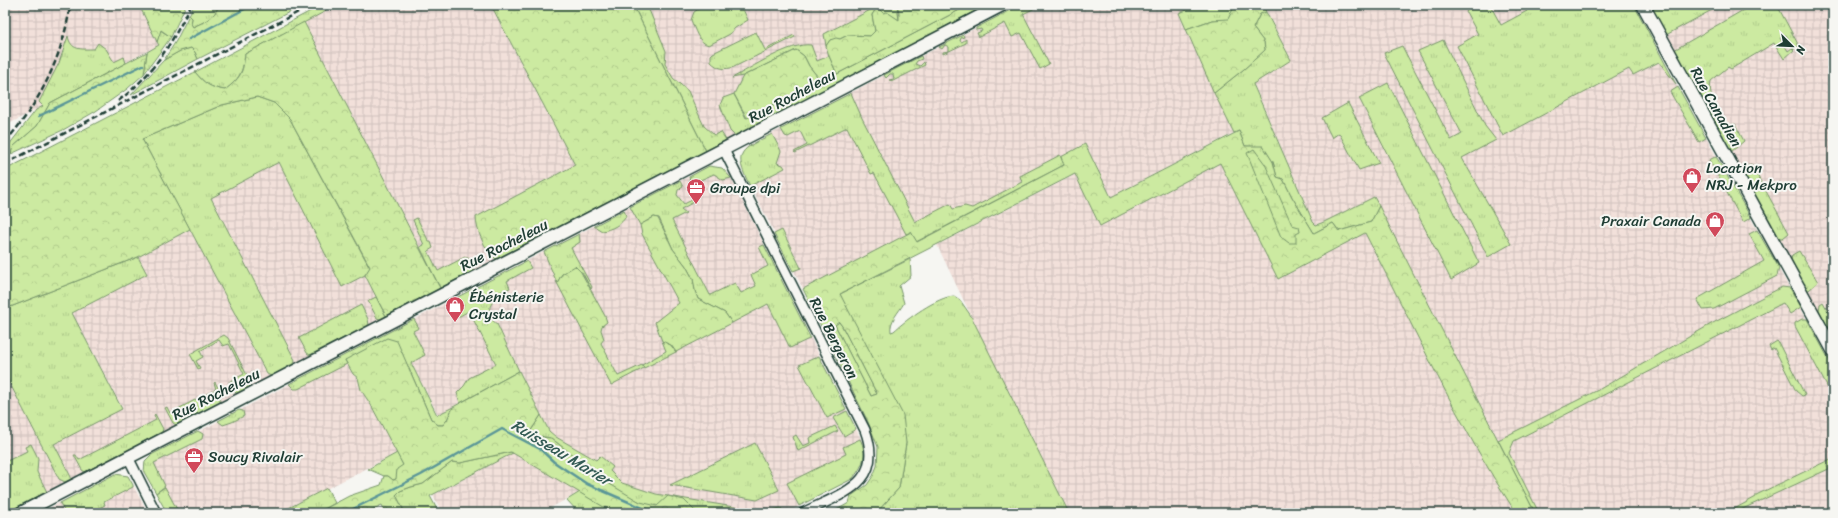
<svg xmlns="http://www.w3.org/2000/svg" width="1838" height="518" font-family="Sriracha,sans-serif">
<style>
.industrial{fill:url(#industrial-grid)}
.grass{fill:url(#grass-tufts);stroke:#76946a}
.forest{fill:url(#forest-crowns);stroke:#76946a;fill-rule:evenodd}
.wetland{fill:url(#wetland-marsh);stroke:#76946a}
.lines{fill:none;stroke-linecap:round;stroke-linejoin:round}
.stream{stroke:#5a9698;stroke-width:2.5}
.street-casing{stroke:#1f3d34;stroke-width:12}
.secondary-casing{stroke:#1f3d34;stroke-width:15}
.street{stroke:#f6f6f2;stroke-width:9}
.secondary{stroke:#f6f6f2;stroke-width:12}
.rail{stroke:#1f3d34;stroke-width:2.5;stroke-dasharray:6 3;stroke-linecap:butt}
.labels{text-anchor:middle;stroke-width:4;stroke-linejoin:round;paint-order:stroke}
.street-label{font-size:15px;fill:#1f3d34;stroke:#f6f6f2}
.poi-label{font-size:15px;fill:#1f3d34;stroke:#f6f6f2;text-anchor:start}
.water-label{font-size:16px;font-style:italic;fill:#335b55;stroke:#f6f6f2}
</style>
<defs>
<pattern id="industrial-grid" width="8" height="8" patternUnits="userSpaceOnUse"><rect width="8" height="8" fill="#f2e0da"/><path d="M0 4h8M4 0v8" fill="none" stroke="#cfc1bc"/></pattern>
<pattern id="grass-tufts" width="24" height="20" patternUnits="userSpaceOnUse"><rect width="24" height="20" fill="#cceaa1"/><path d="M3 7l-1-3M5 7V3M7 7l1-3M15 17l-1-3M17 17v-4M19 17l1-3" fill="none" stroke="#afca8b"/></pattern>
<pattern id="forest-crowns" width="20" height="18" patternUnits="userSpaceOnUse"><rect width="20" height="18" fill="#cceaa1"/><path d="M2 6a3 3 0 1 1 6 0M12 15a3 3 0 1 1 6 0" fill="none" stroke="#afca8b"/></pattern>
<pattern id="wetland-marsh" width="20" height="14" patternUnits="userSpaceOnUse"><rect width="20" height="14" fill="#cceaa1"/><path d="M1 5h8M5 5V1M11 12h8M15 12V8" fill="none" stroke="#afca8b"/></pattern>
</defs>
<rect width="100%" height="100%" fill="#f6f6f2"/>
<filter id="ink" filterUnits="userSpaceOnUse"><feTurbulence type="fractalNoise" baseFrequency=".025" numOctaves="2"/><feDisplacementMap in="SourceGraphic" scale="8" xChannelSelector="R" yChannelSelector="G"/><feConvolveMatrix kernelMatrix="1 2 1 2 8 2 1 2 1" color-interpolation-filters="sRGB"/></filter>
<g filter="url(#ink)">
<!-- industrial -->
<g class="industrial">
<path d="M 5,5 L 139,5 L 159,45 L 5,126 Z"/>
<path d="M 338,5 L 491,5 L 575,165 L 476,217 L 476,222 L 489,252 L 496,259 L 440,288 L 304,22 Z"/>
<path d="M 633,5 L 987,5 L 706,151 Z"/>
<path d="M 1020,5 L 1198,5 L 1179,14 L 1234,133 L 1111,197 L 1085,144 L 1064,165 L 916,242 L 911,232 L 803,289 L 741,167 L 742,154 L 744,150 L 748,146 Z"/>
<path d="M 1263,5 L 1564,5 L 1536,118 L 1659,53 L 1833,367 L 1833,513 L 1535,513 L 1374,197 L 1324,222 L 1316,225 L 1313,222 L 1253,83 L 1291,60 Z"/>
<path d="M 1705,5 L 1833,5 L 1833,330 L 1830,331 L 1666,35 Z"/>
<path d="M 279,162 L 342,286 L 365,275 L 386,316 L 293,364 L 295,360 L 211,198 Z"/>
<path d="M 1220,163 L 1278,279 L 1365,233 L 1437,373 L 1494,478 L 1516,513 L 1069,513 L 1011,399 L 937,245 L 1076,174 L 1100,226 Z"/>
<path d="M 709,166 L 722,169 L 729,174 L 862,441 L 864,448 L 852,479 L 786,513 L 734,513 L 656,494 L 622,483 L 610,471 L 613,467 L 599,456 L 596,460 L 556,437 L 549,431 L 519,371 L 438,415 L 394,330 Z"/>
<path d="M 190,229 L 267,374 L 271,376 L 71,479 L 54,444 L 122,408 L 72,313 L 147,274 L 138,257 Z"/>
<path d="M 343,356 L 353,374 L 358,378 L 361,390 L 371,405 L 397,453 L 279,513 L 167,513 L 144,472 L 144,464 L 148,458 Z"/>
<path d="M 5,374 L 59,479 L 65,482 L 6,513 Z"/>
<path d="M 513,453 L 580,492 L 541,513 L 442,513 L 433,495 Z"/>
<path d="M 119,474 L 128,476 L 148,513 L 40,513 L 113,475 Z"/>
</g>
<!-- grass -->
<g class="grass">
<path d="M 194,5 L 219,5 C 215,18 204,22 193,27 L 191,24 L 192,18 L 189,15 Z"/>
<path d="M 322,5 L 326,11 L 245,54 C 243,73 239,79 225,90 C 210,88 204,83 195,72 Z"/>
<path d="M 633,5 L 647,5 L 666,51 L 665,64 L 673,78 L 688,91 L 704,126 L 714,135 L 721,132 L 726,140 L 706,151 Z"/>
<path d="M 704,5 L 741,5 L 748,20 L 735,28 L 730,34 L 709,45 C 698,43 695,29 691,20 L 694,12 Z"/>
<path d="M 880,5 L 897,5 L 899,20 L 883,13 L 877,7 L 872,15 L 875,31 L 870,36 L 848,35 L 840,39 L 830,40 L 826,46 L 824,34 Z"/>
<path d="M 969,5 L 987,5 L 735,136 L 730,131 L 720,105 L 723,98 L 734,94 L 746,118 L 821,81 L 809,66 L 804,56 L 796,50 L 743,76 L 732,78 C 751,68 790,42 811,45 L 817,61 L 829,56 L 837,74 Z"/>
<path d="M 1020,5 L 1033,5 L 1035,8 L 1023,14 L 1049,64 L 1040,69 L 1021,33 L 1012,37 L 1005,23 L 979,37 L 977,33 L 982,31 L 981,29 L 976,30 L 976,28 Z"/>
<path d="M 1183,5 L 1235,5 L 1228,20 L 1212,20 L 1186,29 L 1179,13 L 1187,10 Z"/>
<path d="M 1471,5 L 1490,5 L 1501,25 L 1527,11 L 1524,5 L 1634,5 L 1676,84 L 1659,62 L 1633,75 L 1629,69 L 1503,136 L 1457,46 L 1478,34 L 1466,12 Z"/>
<path d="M 1650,5 L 1721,5 L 1666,35 Z"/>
<path d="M 1752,5 L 1777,5 L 1799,46 L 1794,49 L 1786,35 L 1780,38 L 1788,51 L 1792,48 L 1794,50 L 1784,59 L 1774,43 L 1731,69 L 1728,67 L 1711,81 C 1708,98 1717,111 1726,126 L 1735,124 L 1744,141 L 1731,152 L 1674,50 Z"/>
<path d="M 1266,12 L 1291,60 L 1253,84 L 1313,222 L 1316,225 L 1324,222 L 1374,197 L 1379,206 L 1371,222 L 1339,231 L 1333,223 L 1314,233 L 1292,197 L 1283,179 L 1277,177 L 1273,162 L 1263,147 L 1245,146 L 1239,131 L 1234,133 L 1214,93 L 1244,69 L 1265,50 L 1264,42 L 1253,28 L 1260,14 Z"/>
<path d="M 160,30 L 171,37 L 144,74 L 147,52 L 159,45 L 157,42 Z"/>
<path d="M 756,32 L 765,50 L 794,35 L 795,37 L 734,67 C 725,70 718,69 711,62 L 711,55 L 713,53 Z"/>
<path d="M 963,35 L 964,37 L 961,38 L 960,41 L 962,42 L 966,39 L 966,43 L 943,54 L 943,52 L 949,51 L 949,47 L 945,45 L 942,49 L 939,47 Z"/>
<path d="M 68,36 C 71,51 81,49 94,49 L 98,43 L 106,49 L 114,62 L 124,57 L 126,63 L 50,103 L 37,126 L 13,147 L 11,154 L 5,157 L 5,150 L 36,110 L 43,106 L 39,102 L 59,63 Z"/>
<path d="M 1443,40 L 1485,126 L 1496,140 L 1462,158 L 1511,244 L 1488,257 L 1384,53 L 1402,46 L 1451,140 L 1462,134 L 1418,51 Z"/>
<path d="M 191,48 L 195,52 L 198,59 L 131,95 L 164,60 L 180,51 Z"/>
<path d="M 921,56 L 922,59 L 917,61 L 915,64 L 920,66 L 924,62 L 925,65 L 893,81 L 889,80 L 894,79 L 893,74 L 890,74 L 886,78 L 884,75 Z"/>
<path d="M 1388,83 L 1479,263 L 1451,280 L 1359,98 Z"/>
<path d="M 1678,87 L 1706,138 L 1699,142 L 1670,92 Z"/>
<path d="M 851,93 L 862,118 L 915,222 L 950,204 L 953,209 L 965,206 L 972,208 L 1022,182 L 1020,176 L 1060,155 L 1064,165 L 916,242 L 911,232 L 906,234 L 874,173 L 871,174 L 847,127 L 795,153 L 794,152 L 807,145 L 800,131 L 788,137 L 785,136 L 781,129 Z"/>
<path d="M 257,97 L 274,103 L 290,119 L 370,268 L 365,275 L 342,287 L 279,162 L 211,198 L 295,360 L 293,364 L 271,376 L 267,374 L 142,139 L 222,105 Z"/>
<path d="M 1348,103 L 1379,163 L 1359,170 L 1339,133 L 1332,138 L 1322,118 Z"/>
<path d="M 772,134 L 781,151 L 777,163 L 783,165 L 785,168 L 750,186 C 732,151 741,150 772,134 Z"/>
<path d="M 1715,157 L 1717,158 L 1751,218 L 1743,222 L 1709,160 Z"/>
<path d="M 1751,164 L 1789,233 L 1783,238 L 1779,238 L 1742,172 L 1742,169 Z"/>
<path d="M 709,166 L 722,168 L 731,178 L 723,180 L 714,174 L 698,181 L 697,179 L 690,180 L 689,177 Z"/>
<path d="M 680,181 L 683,187 L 678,190 L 677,195 L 684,204 L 692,200 L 694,202 L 681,209 L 686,213 L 672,220 L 710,295 L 735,283 L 741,293 L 756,286 L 751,275 L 768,266 L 759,247 L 764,245 L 810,337 L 809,339 L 790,348 L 768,304 L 732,323 L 725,313 L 698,299 L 695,291 L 693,279 L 686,266 L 673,249 L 659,218 L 654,217 L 640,225 L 630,207 Z"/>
<path d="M 624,210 L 626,216 C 623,224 610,230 602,231 L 594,226 Z"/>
<path d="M 417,218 L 429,242 L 431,242 L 433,248 L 428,251 L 438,271 L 465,257 L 472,260 L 473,271 L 440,288 L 420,247 L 424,245 L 413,220 Z"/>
<path d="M 782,230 L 801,268 L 793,271 L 774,234 Z"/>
<path d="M 1757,230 L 1779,268 L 1777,276 L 1714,309 L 1703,310 L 1697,299 L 1764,261 L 1749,234 Z"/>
<path d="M 579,234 L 580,242 L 571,248 L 592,287 L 591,289 L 582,272 L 562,274 L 557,283 L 544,252 Z"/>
<path d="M 1799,251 L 1818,282 L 1809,290 L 1807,290 L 1791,260 L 1792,255 Z"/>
<path d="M 138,257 L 147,274 L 72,313 L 122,409 L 54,444 L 71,477 L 71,479 L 65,482 L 59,479 L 5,374 L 5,309 Z"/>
<path d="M 910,259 L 911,276 L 899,286 L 904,303 C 899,312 889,321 891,332 L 894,331 C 907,319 937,297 954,296 L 960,300 L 971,316 L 1069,513 L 876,513 L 899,488 L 906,443 L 840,294 Z"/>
<path d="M 527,261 L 531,268 L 507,281 L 510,288 L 500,292 L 501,295 C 489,301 484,316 497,324 L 519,371 L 460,403 L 457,393 L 464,386 L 469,378 L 496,364 L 469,311 L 458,317 L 450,301 Z"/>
<path d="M 1782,287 L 1790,288 L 1801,307 L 1790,314 L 1783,303 L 1514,441 L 1509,453 L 1539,513 L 1535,513 L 1498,440 L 1600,389 L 1711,324 Z"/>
<path d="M 376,297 L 386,316 L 380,319 L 377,318 L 368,301 Z"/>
<path d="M 1823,302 L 1833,320 L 1833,337 L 1819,310 L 1820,304 Z"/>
<path d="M 361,305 L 368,319 L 369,325 L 310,355 L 307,353 L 299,338 Z"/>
<path d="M 414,319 L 419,328 L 413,331 L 425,355 L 411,363 L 437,415 L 453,407 L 447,420 L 443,425 L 438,425 L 431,419 L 411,373 L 345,360 L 347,364 L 298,389 L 294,389 L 289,384 Z"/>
<path d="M 1802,319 L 1807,319 L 1833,367 L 1833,382 L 1831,381 L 1828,384 L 1833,390 L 1833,398 L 1795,326 L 1795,323 Z"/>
<path d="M 839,322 L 842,326 L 877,394 L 871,396 L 835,325 Z"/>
<path d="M 224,335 L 228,338 L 251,383 L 249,387 L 237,393 L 233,392 L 229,382 L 244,374 L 229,344 L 223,346 L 219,340 L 200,351 L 203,357 L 196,361 L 200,368 L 198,369 L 190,354 Z"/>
<path d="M 662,341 L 671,345 L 676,352 L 644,368 L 642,365 L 666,351 Z"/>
<path d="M 1777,341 L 1778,342 L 1805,395 L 1802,396 L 1796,391 L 1774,348 L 1771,350 L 1769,346 Z"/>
<path d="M 819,356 L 846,409 L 827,418 L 799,365 Z"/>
<path d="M 215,382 L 222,395 L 220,397 L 220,402 L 176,425 L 173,423 L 165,408 L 167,407 L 170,413 L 216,389 L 214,383 Z"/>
<path d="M 239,410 L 243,411 L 244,416 L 232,422 L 223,425 L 218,421 Z"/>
<path d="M 847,411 L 856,429 L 844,436 L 833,418 Z"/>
<path d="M 155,414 L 163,429 L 162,432 L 85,472 L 82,470 L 74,455 L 76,455 L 79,460 L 156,420 L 154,415 Z"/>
<path d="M 541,415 L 549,431 L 556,437 L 596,460 L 600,456 L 613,467 L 610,471 L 622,483 L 656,494 L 746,509 L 766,511 L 781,508 L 784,513 L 701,513 L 695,511 L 684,500 C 676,502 665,506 657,506 C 635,505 618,486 597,480 L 588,463 L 575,457 L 551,438 L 530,435 L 530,432 Z"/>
<path d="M 835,426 L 838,431 L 798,451 L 793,437 L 796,435 L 803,446 L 810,443 L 809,438 Z"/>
<path d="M 198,431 L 203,434 L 202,439 L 154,463 L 165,486 L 156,493 L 144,472 L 145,461 L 151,455 Z"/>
<path d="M 860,439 C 868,454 863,467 852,479 L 799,506 L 787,483 L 846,454 L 843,447 Z"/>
<path d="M 755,443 L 779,490 L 757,500 L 670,485 Z"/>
<path d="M 31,444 L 38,458 L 37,472 L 47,492 L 5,513 L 5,462 L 27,451 L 25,447 Z"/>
<path d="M 511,452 L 513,453 L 430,496 L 439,513 L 405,513 L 396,495 L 400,491 L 411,487 L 423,484 L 452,462 L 460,463 Z"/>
<path d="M 397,453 L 403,465 L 396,479 L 393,480 L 388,476 L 384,476 L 368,469 Z"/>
<path d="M 1833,458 L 1833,467 L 1734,513 L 1727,513 L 1756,497 L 1756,495 Z"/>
<path d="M 115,474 L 128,476 L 133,485 L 133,487 L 104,502 L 105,505 L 90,513 L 65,513 L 60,503 Z"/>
<path d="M 327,488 L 335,503 L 317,513 L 279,513 Z"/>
<path d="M 580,492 L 614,513 L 600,513 L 592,508 L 585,513 L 578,512 L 567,500 Z"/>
</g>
<!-- forest -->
<g class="forest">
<path d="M 139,5 L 173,5 L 176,7 L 179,5 L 186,5 L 171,37 L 161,30 L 157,42 Z"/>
<path d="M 219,5 L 303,5 L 198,59 L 195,52 L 191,48 L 180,51 L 164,60 L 176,41 L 189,15 L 192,18 L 191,24 L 193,27 C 204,22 215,18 219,5 Z"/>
<path d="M 491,5 L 633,5 L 706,151 L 496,259 C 485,251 476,230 476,217 L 575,165 Z"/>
<path d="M 897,5 L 969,5 L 837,74 L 829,56 L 826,46 L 830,40 L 836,38 L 840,39 L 848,35 L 870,36 L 875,31 L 872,15 L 877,7 L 883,13 L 887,12 L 899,20 L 899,12 Z"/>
<path d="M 1235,5 L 1263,5 L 1266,12 L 1260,14 L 1253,28 L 1264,42 L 1265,50 L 1244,69 L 1214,93 L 1186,29 L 1212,20 L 1228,19 Z"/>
<path d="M 304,22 L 440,288 L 386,316 L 365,275 L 370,267 L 290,119 L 274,103 L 257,97 L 222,105 L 142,139 L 190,229 L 138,257 L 5,309 L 5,170 L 195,72 C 204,83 210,88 225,90 C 240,78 243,74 245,54 Z"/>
<path d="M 796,50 L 804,56 L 809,66 L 821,81 L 747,118 L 734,94 L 743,76 Z"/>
<path d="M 147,52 L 144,74 L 127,89 L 96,111 L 63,130 L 11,154 L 13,147 L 37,126 L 50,103 Z"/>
<path d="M 1239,131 L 1245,146 L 1263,146 L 1273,162 L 1277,177 L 1283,179 L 1292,197 L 1314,233 L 1333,223 L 1339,231 L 1371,222 L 1379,206 L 1535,513 L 1516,513 C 1458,425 1414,327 1365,233 L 1278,279 L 1220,163 L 1100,226 L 1075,174 L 840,294 L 903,415 L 906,443 L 899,488 L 876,513 L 831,513 L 849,503 L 851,496 L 867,485 L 873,476 L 877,466 L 878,447 L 868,422 L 803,289 L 911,232 L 917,242 L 1064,165 L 1061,157 L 1085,144 L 1111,197 ZM 839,322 L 842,326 L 877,394 L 871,396 L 835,325 Z"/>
<path d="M 654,217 L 658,218 L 673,249 L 686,266 L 693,279 L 695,291 L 698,299 L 725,313 L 732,323 L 676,352 L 671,345 L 662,341 L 655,322 L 679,303 L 642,234 L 640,225 Z"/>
<path d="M 575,266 L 581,272 L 605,316 L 607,322 L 602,326 L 601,330 L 604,339 L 601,343 L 618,376 L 642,365 L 644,368 L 611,385 L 557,283 L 562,274 Z"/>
<path d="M 387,338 L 397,341 L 431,419 L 438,425 L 443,425 L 447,420 L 453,407 L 519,371 L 541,415 L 530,432 L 530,436 L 551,438 L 575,457 L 588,463 L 597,480 L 608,483 L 640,502 L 657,506 L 668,496 L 684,500 L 695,511 L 701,513 L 614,513 L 511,452 L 460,463 L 452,462 L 423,484 L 411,487 L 400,491 L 396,495 L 405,513 L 386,513 L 382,505 L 364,513 L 317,513 L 349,496 L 381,485 L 384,476 L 388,476 L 393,480 L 396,479 L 397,469 L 403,465 L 371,405 L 361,390 L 358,378 L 353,374 L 345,360 Z"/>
<path d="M 165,487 L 179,513 L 167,513 L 156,493 Z"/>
</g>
<!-- wetland -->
<path class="wetland" d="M 1254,149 L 1265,164 L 1292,225 L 1299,227 L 1300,232 L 1296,234 L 1296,243 L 1289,243 L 1281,237 L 1247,153 Z"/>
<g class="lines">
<!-- stream -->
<g class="stream">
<path d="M 189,39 L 252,5"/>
<path d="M 39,116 L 143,65"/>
<path d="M 345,513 L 421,475 L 502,429 L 540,449 L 554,462 L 587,484 L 645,509 L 665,513"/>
</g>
<defs>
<g id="street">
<path d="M 724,150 L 865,430 C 885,484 842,493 803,513"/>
<path d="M 128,457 L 156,513"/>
</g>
<g id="secondary">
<path d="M 1643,5 L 1833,350"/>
<path d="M 21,513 L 1002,5"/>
</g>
</defs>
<!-- street casing -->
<use href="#street" class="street-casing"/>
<!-- secondary casing -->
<use href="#secondary" class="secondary-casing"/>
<!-- street -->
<use href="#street" class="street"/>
<!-- secondary -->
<use href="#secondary" class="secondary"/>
<!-- rail -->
<g class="rail">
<path d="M 118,101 C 153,75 172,43 191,5"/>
<path d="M 5,142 C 40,103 62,58 70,7"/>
<path d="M 5,164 L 312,5"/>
</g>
</g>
</g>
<!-- icons -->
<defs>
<symbol id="shop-pin" viewBox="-11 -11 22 30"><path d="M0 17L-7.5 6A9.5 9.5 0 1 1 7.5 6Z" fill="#d1495b" stroke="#f6f6f2"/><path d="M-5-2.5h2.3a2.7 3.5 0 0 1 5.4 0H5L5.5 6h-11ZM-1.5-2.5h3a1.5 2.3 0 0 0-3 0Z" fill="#fff"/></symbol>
<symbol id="office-pin" viewBox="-11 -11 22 30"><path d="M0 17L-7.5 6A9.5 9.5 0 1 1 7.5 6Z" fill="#d1495b" stroke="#f6f6f2"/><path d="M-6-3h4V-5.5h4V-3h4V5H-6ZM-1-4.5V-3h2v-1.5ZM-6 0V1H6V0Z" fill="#fff"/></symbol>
</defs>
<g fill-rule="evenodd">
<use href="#shop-pin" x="1681" y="166" width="22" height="30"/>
<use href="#office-pin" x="685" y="177" width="22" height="30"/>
<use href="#shop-pin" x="1704" y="210" width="22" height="30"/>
<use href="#shop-pin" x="444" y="295" width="22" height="30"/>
<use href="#office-pin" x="183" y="446" width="22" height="30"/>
</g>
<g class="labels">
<!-- street labels -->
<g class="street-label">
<text transform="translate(792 96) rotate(-28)" y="5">Rue Rocheleau</text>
<text transform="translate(1716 107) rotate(61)" y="5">Rue Canadien</text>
<text transform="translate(504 245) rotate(-27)" y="5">Rue Rocheleau</text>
<text transform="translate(834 338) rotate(63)" y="5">Rue Bergeron</text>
<text transform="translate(216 394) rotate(-27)" y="5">Rue Rocheleau</text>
</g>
<!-- poi labels -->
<g class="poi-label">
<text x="1706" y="173">Location<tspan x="1706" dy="17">NRJ - Mekpro</tspan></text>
<text x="710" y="193">Groupe dpi</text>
<text x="1701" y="226" text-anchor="end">Praxair Canada</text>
<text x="469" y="302">Ébénisterie<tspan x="469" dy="17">Crystal</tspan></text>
<text x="208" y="462">Soucy Rivalair</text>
</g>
<!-- water labels -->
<g class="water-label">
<text transform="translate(562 452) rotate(31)" y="6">Ruisseau Marier</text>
</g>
</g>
<!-- margin -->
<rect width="1838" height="518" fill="none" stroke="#f6f6f2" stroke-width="20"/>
<rect x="10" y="10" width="1818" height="498" fill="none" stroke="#1f3d34" stroke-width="1.5" filter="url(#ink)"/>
<!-- north arrow -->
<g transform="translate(1792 46) rotate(114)" stroke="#f6f6f2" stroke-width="3" paint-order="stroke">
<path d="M0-3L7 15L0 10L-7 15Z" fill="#1f3d34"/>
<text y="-6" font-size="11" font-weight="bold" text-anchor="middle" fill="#1f3d34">N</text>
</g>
</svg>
